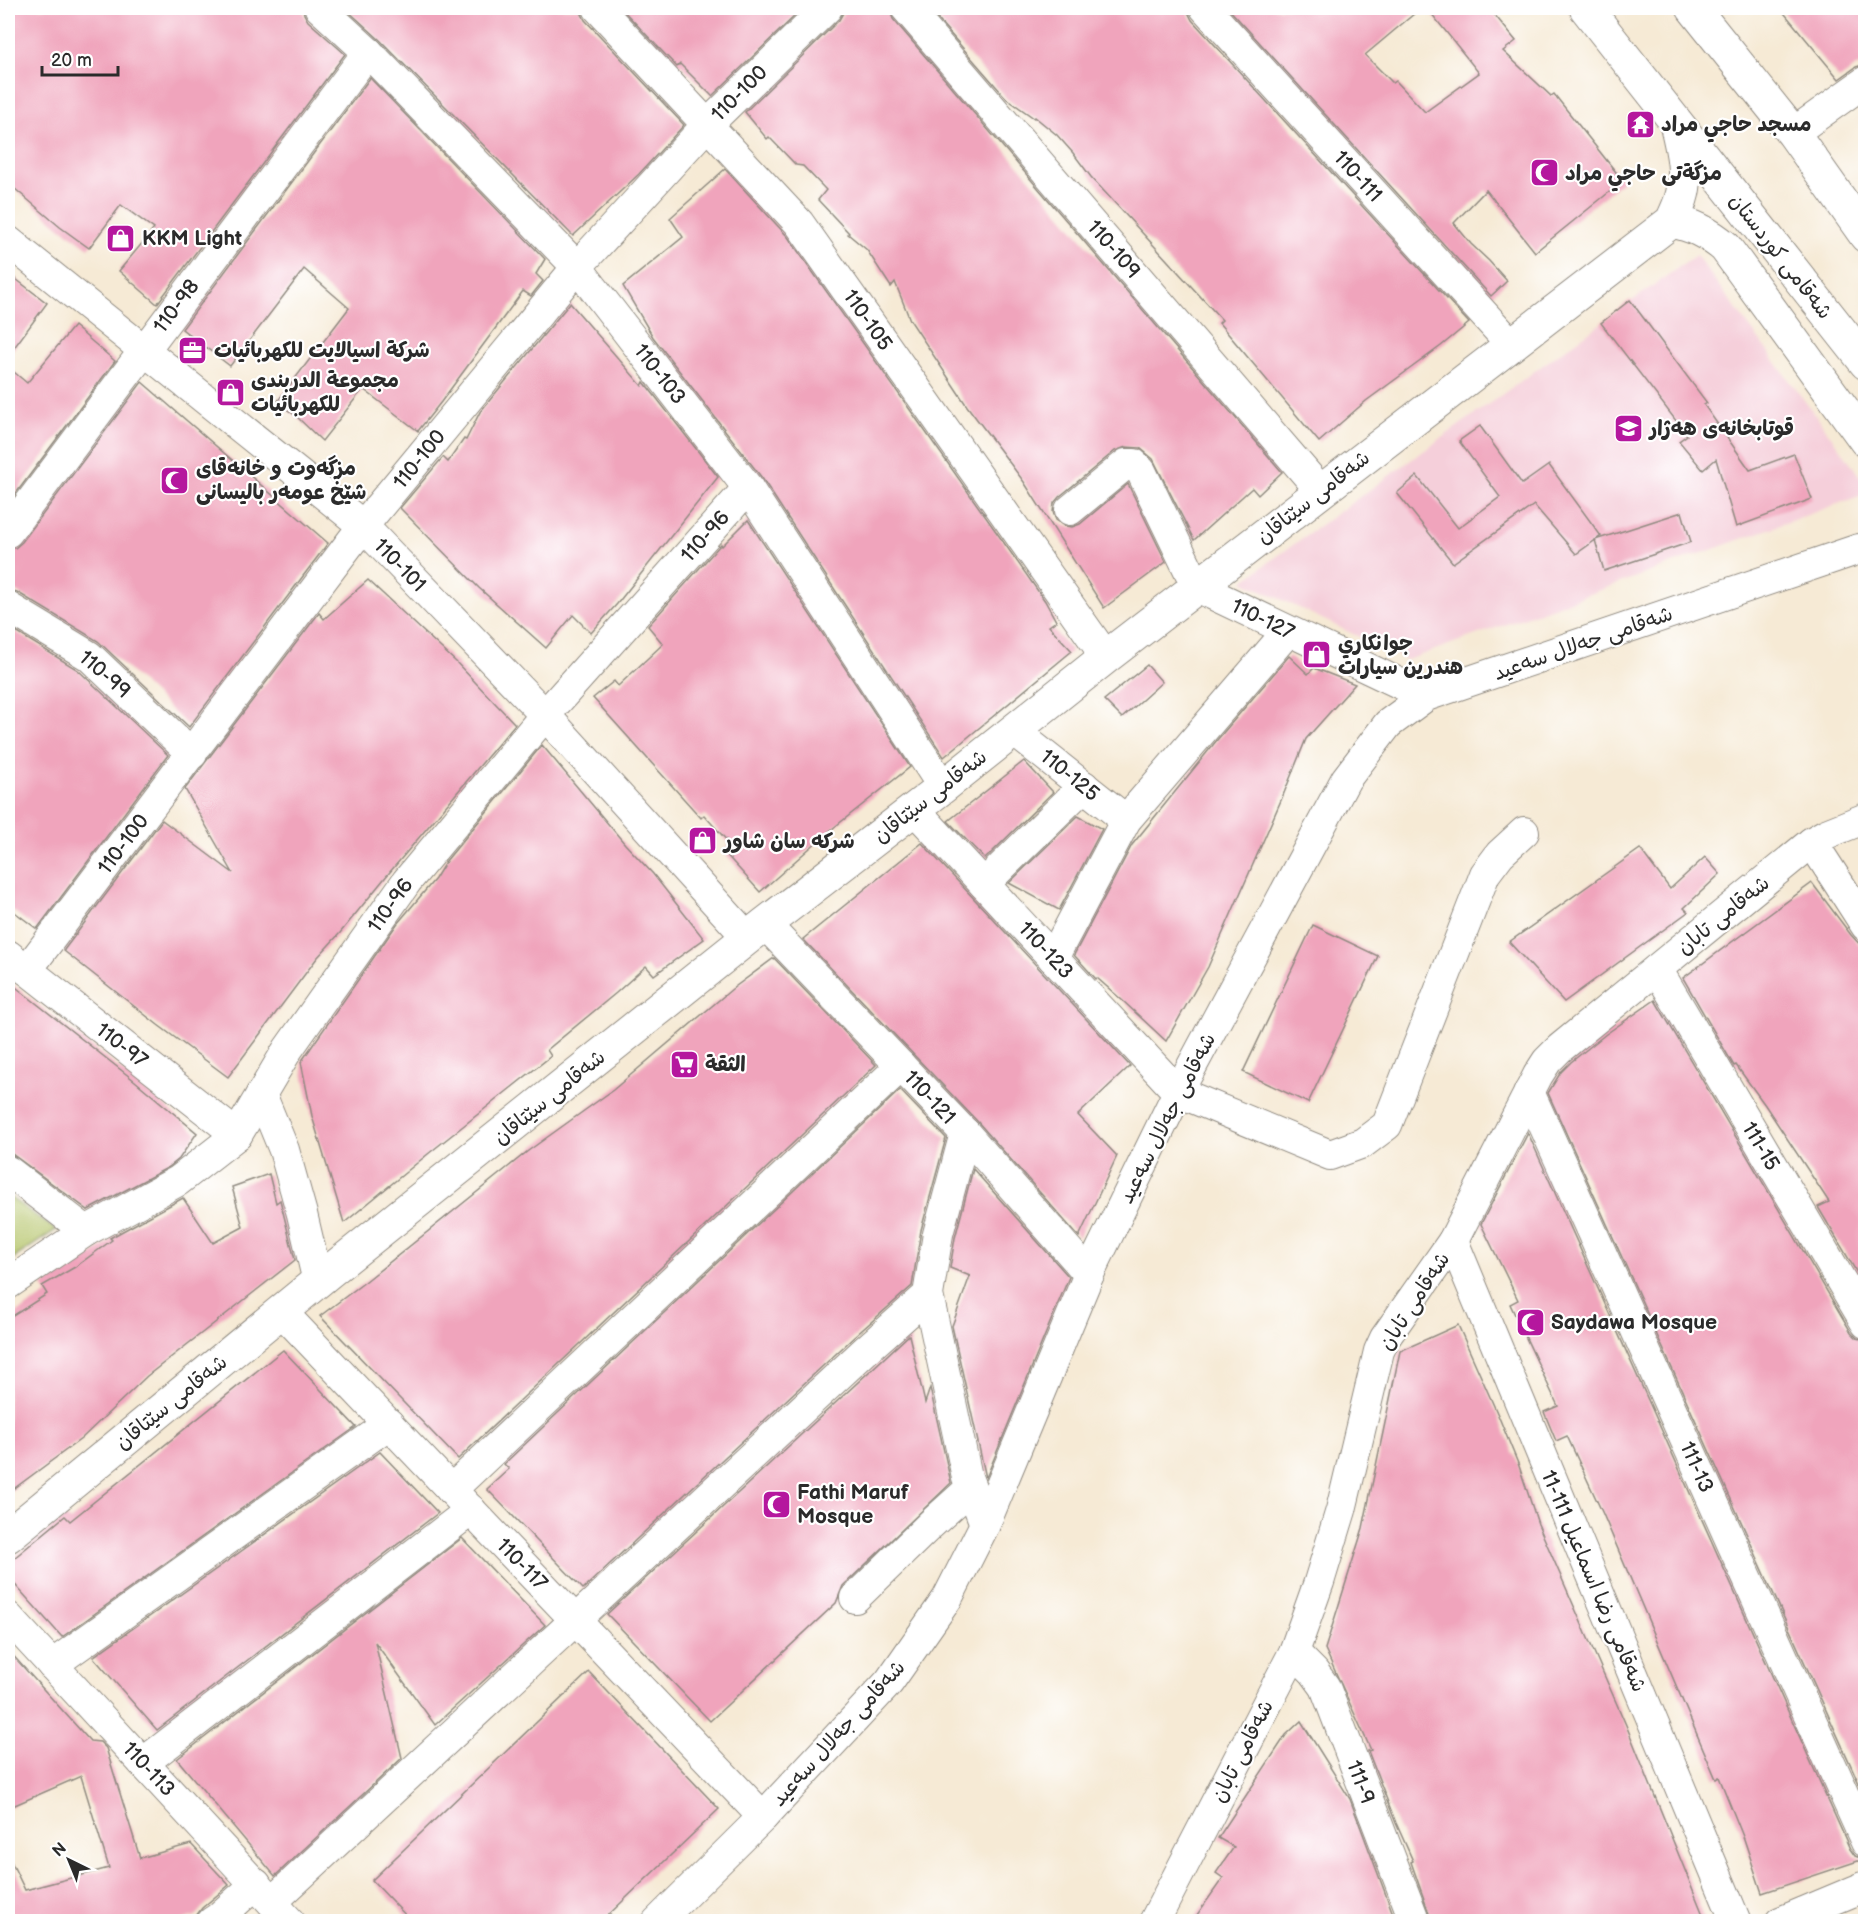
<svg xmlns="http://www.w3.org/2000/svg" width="1873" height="1929" font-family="'Balsamiq Sans','Playpen Sans Arabic',sans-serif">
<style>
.built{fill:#f5cfda}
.green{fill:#b3c366;stroke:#6f7748;stroke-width:1.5}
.building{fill:#f0a4bc}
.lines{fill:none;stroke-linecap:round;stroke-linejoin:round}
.minor-casing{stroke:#908a80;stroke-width:32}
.major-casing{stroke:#908a80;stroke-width:35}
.highway-casing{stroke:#908a80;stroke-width:35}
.minor{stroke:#fff;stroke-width:30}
.major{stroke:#fff;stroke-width:33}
.highway{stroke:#fff;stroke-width:33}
.labels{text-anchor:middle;stroke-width:4.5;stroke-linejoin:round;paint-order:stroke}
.street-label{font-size:21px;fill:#2b2b2b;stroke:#fff}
.poi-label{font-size:21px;font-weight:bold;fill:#2b2b2b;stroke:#fff;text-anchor:start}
</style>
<rect width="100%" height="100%" fill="#fff"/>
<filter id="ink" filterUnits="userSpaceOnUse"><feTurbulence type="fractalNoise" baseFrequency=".0167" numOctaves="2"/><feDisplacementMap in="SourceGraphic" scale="12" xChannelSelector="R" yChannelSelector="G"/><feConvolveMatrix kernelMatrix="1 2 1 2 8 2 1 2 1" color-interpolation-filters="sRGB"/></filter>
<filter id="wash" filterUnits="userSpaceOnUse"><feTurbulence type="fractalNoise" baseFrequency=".008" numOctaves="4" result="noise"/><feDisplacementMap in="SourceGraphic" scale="24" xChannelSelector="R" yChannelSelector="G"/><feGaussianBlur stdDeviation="1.35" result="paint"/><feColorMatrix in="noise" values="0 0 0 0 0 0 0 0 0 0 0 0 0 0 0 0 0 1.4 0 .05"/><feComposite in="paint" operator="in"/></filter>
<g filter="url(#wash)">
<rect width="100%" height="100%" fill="#f6ead5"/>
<!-- built -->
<path class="built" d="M 1696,255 L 1865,482 L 1865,494 L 1407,660 L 1243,581 Z"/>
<!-- green -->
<path class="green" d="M 8,1196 L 56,1230 L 8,1262 Z"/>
<g id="blocks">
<!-- building -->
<g class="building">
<path d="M 8,8 L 303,8 L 304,14 L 308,21 L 345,54 L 157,304 L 119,271 L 154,229 L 121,205 L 89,248 L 60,227 L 8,183 Z"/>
<path d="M 345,8 L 581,8 L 581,12 L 585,20 L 684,125 L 639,174 L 573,236 L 380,40 Z"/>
<path d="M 621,8 L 803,8 L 712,96 L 680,64 L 677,67 Z"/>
<path d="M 844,8 L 889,8 L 893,19 L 1282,472 L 1258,495 L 1252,488 L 1194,540 L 1153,459 L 1140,448 L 1126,447 L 1115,451 L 1059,497 L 1054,503 L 1053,512 L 1056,520 L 1065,526 L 1072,527 L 1080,524 L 1128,484 L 1166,562 L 1104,608 L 1024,482 L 967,406 L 910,320 L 895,282 L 891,287 L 867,250 L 848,234 L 849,233 L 818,200 L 826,190 L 803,166 L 796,165 L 769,137 L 767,139 L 745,112 L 839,20 L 843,13 Z"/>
<path d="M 928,8 L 1188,8 L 1188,12 L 1192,20 L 1469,323 L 1441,346 L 1366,401 L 1319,442 L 1219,323 L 1222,320 L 1091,177 L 1073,153 L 1057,135 L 1035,117 L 1034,118 L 1007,99 Z"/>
<path d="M 1228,8 L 1421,8 L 1365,55 L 1393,83 L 1396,81 L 1425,112 L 1479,73 L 1427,8 L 1489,8 L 1516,41 L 1503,51 L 1551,96 L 1554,94 L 1623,181 L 1535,252 L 1486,190 L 1454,223 L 1471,244 L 1489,261 L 1507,281 L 1491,296 Z"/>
<path d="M 1780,8 L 1866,8 L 1866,64 L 1856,67 L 1839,79 Z"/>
<path d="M 370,78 L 545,259 L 536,274 L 543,281 L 531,296 L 523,291 L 441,402 L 418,431 L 363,389 L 322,441 L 296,416 L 277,402 L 349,308 L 304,269 L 230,366 L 182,329 Z"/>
<path d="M 725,169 L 788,237 L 1045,601 L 1056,621 L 1049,626 L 1072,651 L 944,757 L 762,478 L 653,337 L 623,286 L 683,237 L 670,218 Z"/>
<path d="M 8,273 L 47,303 L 8,356 Z"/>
<path d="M 1630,300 L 1707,403 L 1704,405 L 1750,470 L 1794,454 L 1812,499 L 1736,527 L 1716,459 L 1703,470 L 1679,441 L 1687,435 L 1601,323 Z"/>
<path d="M 570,303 L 642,386 L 644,382 L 718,477 L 617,604 L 591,633 L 573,615 L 546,648 L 479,588 L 400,508 L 443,457 L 448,462 L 464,439 L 466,440 L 480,412 Z"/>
<path d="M 74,326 L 115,361 L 8,504 L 8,367 L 27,383 Z"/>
<path d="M 142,382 L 328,543 L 189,727 L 98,641 L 17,592 L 8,590 L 8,549 L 15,548 L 22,542 Z"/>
<path d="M 1480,426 L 1522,484 L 1549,465 L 1601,536 L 1576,554 L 1534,505 L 1453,563 L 1397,493 L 1417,476 L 1458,528 L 1500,497 L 1459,441 Z"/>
<path d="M 1682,512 L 1691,542 L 1604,571 L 1595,540 Z"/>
<path d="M 748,520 L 910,767 L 827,833 L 760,892 L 723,851 L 730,844 L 704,815 L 701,818 L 593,698 L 614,681 L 618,686 L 663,644 L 648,626 L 721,544 L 722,546 Z"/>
<path d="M 368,580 L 456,662 L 515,724 L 384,879 L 340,933 L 317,958 L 228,1077 L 158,1025 L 64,951 L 64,950 L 162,820 L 233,873 L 185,789 L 319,613 L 324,619 Z"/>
<path d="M 8,627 L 78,670 L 168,755 L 37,929 L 8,907 Z"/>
<path d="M 1289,656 L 1308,674 L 1314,668 L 1355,684 L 1306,739 L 1282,798 L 1208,967 L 1166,1041 L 1123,1001 L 1097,978 L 1096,979 L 1074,955 L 1132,845 L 1217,740 Z"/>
<path d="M 1147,665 L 1162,682 L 1122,718 L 1104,700 Z"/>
<path d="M 542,745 L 625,844 L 653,874 L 704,939 L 654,975 L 646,966 L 616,993 L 547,1050 L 551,1056 L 428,1154 L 344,1223 L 312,1116 L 301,1062 L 397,924 L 435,879 L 446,861 Z"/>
<path d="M 1024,761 L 1053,792 L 985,859 L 948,821 Z"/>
<path d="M 1078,816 L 1102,829 L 1059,910 L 1009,883 Z"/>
<path d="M 922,843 L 1130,1066 L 1078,1115 L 1117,1156 L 1079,1237 L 977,1121 L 803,939 Z"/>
<path d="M 1640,849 L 1670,889 L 1705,857 L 1720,874 L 1684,908 L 1688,912 L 1564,1002 L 1509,942 Z"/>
<path d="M 1812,883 L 1851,935 L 1866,951 L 1866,1288 L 1818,1207 L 1829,1202 L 1765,1105 L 1736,1065 L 1734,1066 L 1683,978 Z"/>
<path d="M 1313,925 L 1378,956 L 1308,1103 L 1243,1072 Z"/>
<path d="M 774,958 L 876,1065 L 458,1459 L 320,1316 L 365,1282 L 528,1151 L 613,1090 L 732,989 Z"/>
<path d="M 8,981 L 135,1081 L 197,1133 L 179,1159 L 169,1167 L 88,1210 L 8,1151 Z"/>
<path d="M 1655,1000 L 1851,1332 L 1857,1338 L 1866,1340 L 1866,1799 L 1548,1093 L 1561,1072 L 1571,1062 L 1606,1034 Z"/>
<path d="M 900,1090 L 946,1138 L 921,1230 L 912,1286 L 854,1337 L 583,1589 L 487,1489 L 509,1469 L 504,1464 Z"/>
<path d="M 1528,1133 L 1850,1849 L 1855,1856 L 1864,1859 L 1762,1893 L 1744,1839 L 1719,1777 L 1716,1779 L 1603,1514 L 1567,1436 L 1556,1441 L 1544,1412 L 1558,1406 L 1510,1304 L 1518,1300 L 1481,1224 Z"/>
<path d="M 973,1169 L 1069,1277 L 986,1478 L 952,1326 L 970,1276 L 950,1268 L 955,1238 Z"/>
<path d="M 269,1174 L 276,1203 L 280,1200 L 295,1260 L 147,1376 L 81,1439 L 8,1493 L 8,1319 L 47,1294 L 42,1286 L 75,1267 L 112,1240 L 110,1238 L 183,1198 L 213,1243 L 243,1227 L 232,1187 Z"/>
<path d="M 1458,1325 L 1498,1415 L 1519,1466 L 1538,1524 L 1626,1725 L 1706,1922 L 1432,1922 L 1411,1862 L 1413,1861 L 1396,1823 L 1368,1751 L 1371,1750 L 1325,1649 L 1363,1528 L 1400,1351 Z"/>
<path d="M 909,1335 L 925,1403 L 930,1388 L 951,1483 L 843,1586 L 836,1603 L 710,1721 L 607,1614 Z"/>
<path d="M 283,1350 L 356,1427 L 62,1637 L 8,1577 L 8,1563 L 65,1516 L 70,1521 Z"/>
<path d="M 380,1452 L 438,1513 L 157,1730 L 93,1657 Z"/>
<path d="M 462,1538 L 545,1625 L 435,1725 L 375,1642 L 402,1758 L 275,1876 L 177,1759 Z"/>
<path d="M 8,1650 L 90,1741 L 100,1742 L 106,1748 L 140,1858 L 191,1844 L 229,1885 L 202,1908 L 196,1916 L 177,1922 L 8,1922 L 8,1855 L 25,1890 L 109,1868 L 81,1776 L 8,1808 Z"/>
<path d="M 589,1672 L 719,1809 L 601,1922 L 412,1922 L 372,1880 Z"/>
<path d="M 1301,1721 L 1350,1799 L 1396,1922 L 1192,1922 L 1223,1878 L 1216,1873 L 1234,1847 L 1218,1838 L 1286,1735 Z"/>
</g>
</g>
</g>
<g filter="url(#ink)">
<use href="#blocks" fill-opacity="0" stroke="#908a80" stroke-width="1.5"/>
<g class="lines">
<defs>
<g id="minor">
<path d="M 320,8 L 368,52 L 577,267 L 748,488 L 943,787"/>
<path d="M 598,8 L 799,223 L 1106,657"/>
<path d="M 906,8 L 1321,491"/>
<path d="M 1205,8 L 1511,344"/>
<path d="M 1793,133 L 1866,81"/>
<path d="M 8,241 L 361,524 L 545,715 L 748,938"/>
<path d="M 1070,510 L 1126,464 L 1134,464 L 1141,471 L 1197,587 L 1426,696"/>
<path d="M 8,532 L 368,52"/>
<path d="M 8,607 L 89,656 L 192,754"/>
<path d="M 1014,731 L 1126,820"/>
<path d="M 914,809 L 1178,1092 L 1330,1155 L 1363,1143 L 1387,1125 L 1485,874 L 1500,854 L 1524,832"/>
<path d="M 1812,842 L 1866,926"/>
<path d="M 984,884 L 1084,786"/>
<path d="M 765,924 L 965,1133 L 1089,1274"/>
<path d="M 8,955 L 237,1135"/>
<path d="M 1053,958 L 1126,820 L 1288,631"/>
<path d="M 1657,969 L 1866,1323"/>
<path d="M 27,970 L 363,526 L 577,267 L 707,125 L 827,8"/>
<path d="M 1529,1092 L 1866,1842"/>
<path d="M 261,1094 L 284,1150 L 302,1214 L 318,1282"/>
<path d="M 965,1133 L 938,1234 L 928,1295 L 967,1477 L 985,1524"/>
<path d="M 8,1171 L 86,1231"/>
<path d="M 1453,1241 L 1736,1922"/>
<path d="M 8,1284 L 86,1231 L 178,1181 L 237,1135 L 288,1049 L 407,881 L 545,715 L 748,488"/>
<path d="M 281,1311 L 763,1817"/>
<path d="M 451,1490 L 901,1066"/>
<path d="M 855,1598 L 930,1525 L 971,1488"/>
<path d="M 8,1617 L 290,1922"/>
<path d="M 1294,1652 L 1314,1672 L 1325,1687 L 1415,1922"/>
<path d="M 52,1665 L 389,1424"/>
<path d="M 143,1763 L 471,1510"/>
<path d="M 272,1902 L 866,1350 L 928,1295"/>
<path d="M 212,1922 L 218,1918 L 256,1884"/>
<path d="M 657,1922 L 763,1817 L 889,1682 L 947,1599 L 985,1524 L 1089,1274 L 1178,1092 L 1346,779 L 1388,724 L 1426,696 L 1859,549 L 1866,549"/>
<path d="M 1154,1922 L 1294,1652 L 1319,1582 L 1341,1510 L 1379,1351 L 1385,1338 L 1453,1241 L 1538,1075 L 1547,1061 L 1559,1049 L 1812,842 L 1826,834 L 1866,818"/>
<path d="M 1780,1922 L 1866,1886"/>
</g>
<g id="major">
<path d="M 1672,221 C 1693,225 1708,233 1725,247 L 1866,441"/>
<path d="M 8,1536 L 329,1272 L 765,924 L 943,787 L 1106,657 L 1672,221 C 1675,214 1679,206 1681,199 C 1689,174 1682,148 1676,123"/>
</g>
<g id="highway">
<path d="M 1586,8 L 1866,363"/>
<path d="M 1693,8 L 1793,133 L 1866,236"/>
</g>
</defs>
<!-- minor casing -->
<use href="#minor" class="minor-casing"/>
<!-- major casing -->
<use href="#major" class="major-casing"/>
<!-- highway casing -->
<use href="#highway" class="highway-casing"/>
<!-- minor -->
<use href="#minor" class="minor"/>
<!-- major -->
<use href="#major" class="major"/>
<!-- highway -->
<use href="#highway" class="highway"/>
</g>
</g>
<!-- icons -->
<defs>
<symbol id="temple-square" viewBox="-11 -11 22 22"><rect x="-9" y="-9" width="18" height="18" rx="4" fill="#b5179e" stroke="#fff"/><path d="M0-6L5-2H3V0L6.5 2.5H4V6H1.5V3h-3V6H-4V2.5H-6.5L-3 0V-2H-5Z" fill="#fff"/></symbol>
<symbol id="mosque-square" viewBox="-11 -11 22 22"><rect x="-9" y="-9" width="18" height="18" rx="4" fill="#b5179e" stroke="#fff"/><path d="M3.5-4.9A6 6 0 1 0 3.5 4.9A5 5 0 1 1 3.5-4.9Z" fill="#fff"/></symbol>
<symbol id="shop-square" viewBox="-11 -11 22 22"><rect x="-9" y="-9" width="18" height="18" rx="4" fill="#b5179e" stroke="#fff"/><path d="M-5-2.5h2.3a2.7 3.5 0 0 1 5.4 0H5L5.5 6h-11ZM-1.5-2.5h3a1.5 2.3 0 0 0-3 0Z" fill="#fff"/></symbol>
<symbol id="office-square" viewBox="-11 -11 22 22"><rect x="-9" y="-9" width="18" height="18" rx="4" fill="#b5179e" stroke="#fff"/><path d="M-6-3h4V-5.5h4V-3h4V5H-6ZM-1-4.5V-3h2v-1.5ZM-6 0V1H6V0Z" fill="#fff"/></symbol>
<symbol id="school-square" viewBox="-11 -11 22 22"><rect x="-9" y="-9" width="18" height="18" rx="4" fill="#b5179e" stroke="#fff"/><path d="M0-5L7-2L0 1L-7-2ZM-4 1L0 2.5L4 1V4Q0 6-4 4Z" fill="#fff"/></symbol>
<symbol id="supermarket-square" viewBox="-11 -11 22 22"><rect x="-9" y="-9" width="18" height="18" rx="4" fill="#b5179e" stroke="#fff"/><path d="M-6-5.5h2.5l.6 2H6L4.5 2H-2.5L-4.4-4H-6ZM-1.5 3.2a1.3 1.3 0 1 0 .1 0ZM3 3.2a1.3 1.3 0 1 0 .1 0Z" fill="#fff"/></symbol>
</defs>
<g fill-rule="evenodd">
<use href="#temple-square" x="1624" y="108" width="33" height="33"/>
<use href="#mosque-square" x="1528" y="156" width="33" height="33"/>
<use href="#shop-square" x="104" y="222" width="33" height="33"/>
<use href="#office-square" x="176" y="334" width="33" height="33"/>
<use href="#shop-square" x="214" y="376" width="33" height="33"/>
<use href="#school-square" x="1612" y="412" width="33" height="33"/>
<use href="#mosque-square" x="158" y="464" width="33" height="33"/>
<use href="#shop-square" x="1300" y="638" width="33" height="33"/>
<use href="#shop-square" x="686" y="824" width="33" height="33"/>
<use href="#supermarket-square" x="668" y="1048" width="33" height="33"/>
<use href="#mosque-square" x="1514" y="1306" width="33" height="33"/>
<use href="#mosque-square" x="760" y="1488" width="33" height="33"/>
</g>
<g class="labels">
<!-- street labels -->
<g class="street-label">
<text transform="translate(739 93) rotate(-45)" y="7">110-100</text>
<text transform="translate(1358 176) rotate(48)" y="7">110-111</text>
<text transform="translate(1114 249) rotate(49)" y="7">110-109</text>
<text transform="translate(1781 256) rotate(52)" y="7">شەقامی کوردستان</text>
<text transform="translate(176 306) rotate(-53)" y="7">110-98</text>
<text transform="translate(868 320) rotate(55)" y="7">110-105</text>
<text transform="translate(660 374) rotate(52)" y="7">110-103</text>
<text transform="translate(419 459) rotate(-51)" y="7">110-100</text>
<text transform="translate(1313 497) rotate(-38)" y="7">شەقامی سێتاقان</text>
<text transform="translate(705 536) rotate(-48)" y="7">110-96</text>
<text transform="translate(400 565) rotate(46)" y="7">110-101</text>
<text transform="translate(1263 619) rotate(26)" y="7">110-127</text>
<text transform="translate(1583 643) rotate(-19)" y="7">شەقامی جەلال سەعید</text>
<text transform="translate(105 674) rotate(41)" y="7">110-99</text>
<text transform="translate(1070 775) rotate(39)" y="7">110-125</text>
<text transform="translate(930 796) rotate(-38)" y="7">شەقامی سێتاقان</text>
<text transform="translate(123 844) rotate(-53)" y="7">110-100</text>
<text transform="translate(390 905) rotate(-54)" y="7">110-96</text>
<text transform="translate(1723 915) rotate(-39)" y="7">شەقامی تابان</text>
<text transform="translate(1046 950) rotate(47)" y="7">110-123</text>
<text transform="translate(122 1045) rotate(38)" y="7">110-97</text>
<text transform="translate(549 1097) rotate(-39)" y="7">شەقامی سێتاقان</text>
<text transform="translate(930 1097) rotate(47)" y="7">110-121</text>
<text transform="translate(1167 1118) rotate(-63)" y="7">شەقامی جەلال سەعید</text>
<text transform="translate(1761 1146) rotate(59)" y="7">111-15</text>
<text transform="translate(1414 1301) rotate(-57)" y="7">شەقامی تابان</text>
<text transform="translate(171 1402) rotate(-39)" y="7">شەقامی سێتاقان</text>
<text transform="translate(1697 1467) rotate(66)" y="7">111-13</text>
<text transform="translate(522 1564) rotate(46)" y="7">110-117</text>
<text transform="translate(1594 1581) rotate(67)" y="7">شەقامی رضا اسماعيل 111-11</text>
<text transform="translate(838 1733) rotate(-48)" y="7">شەقامی جەلال سەعید</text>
<text transform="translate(1242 1751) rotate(-63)" y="7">شەقامی تابان</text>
<text transform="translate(149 1769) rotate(47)" y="7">110-113</text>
<text transform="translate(1361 1782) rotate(69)" y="7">111-9</text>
</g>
<!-- poi labels -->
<g class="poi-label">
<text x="1661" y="131">مسجد حاجي مراد</text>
<text x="1565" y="180">مزگةتی حاجي مراد</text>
<text x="142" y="245">KKM Light</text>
<text x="214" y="357">شركة اسيالايت للكهربائيات</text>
<text x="251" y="387">مجموعة الدربندی<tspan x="251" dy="24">للكهربائیات</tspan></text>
<text x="1649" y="435">قوتابخانەی هەژار</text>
<text x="196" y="475">مزگەوت و خانەقای<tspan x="196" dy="24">شێخ عومەر بالیسانی</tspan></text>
<text x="1338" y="650">جوانكاري<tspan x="1338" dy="24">هندرين سيارات</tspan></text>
<text x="724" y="848">شرکە سان شاور</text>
<text x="705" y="1071">الثقة</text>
<text x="1551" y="1329">Saydawa Mosque</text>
<text x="797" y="1499">Fathi Maruf<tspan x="797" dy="24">Mosque</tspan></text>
</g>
</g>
<!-- margin -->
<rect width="1873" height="1929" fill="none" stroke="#fff" stroke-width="30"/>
<!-- north arrow -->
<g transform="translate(69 1860) rotate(317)" stroke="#ffffff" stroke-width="4.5" paint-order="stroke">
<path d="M0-4.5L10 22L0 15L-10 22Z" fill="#2b2b2b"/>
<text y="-9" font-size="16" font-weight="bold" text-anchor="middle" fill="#2b2b2b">N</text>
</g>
<!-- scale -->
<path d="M42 66v9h76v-9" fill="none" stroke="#2b2b2b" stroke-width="3"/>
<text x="51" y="66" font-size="18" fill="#2b2b2b" stroke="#ffffff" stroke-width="4.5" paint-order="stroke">20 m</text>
</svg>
